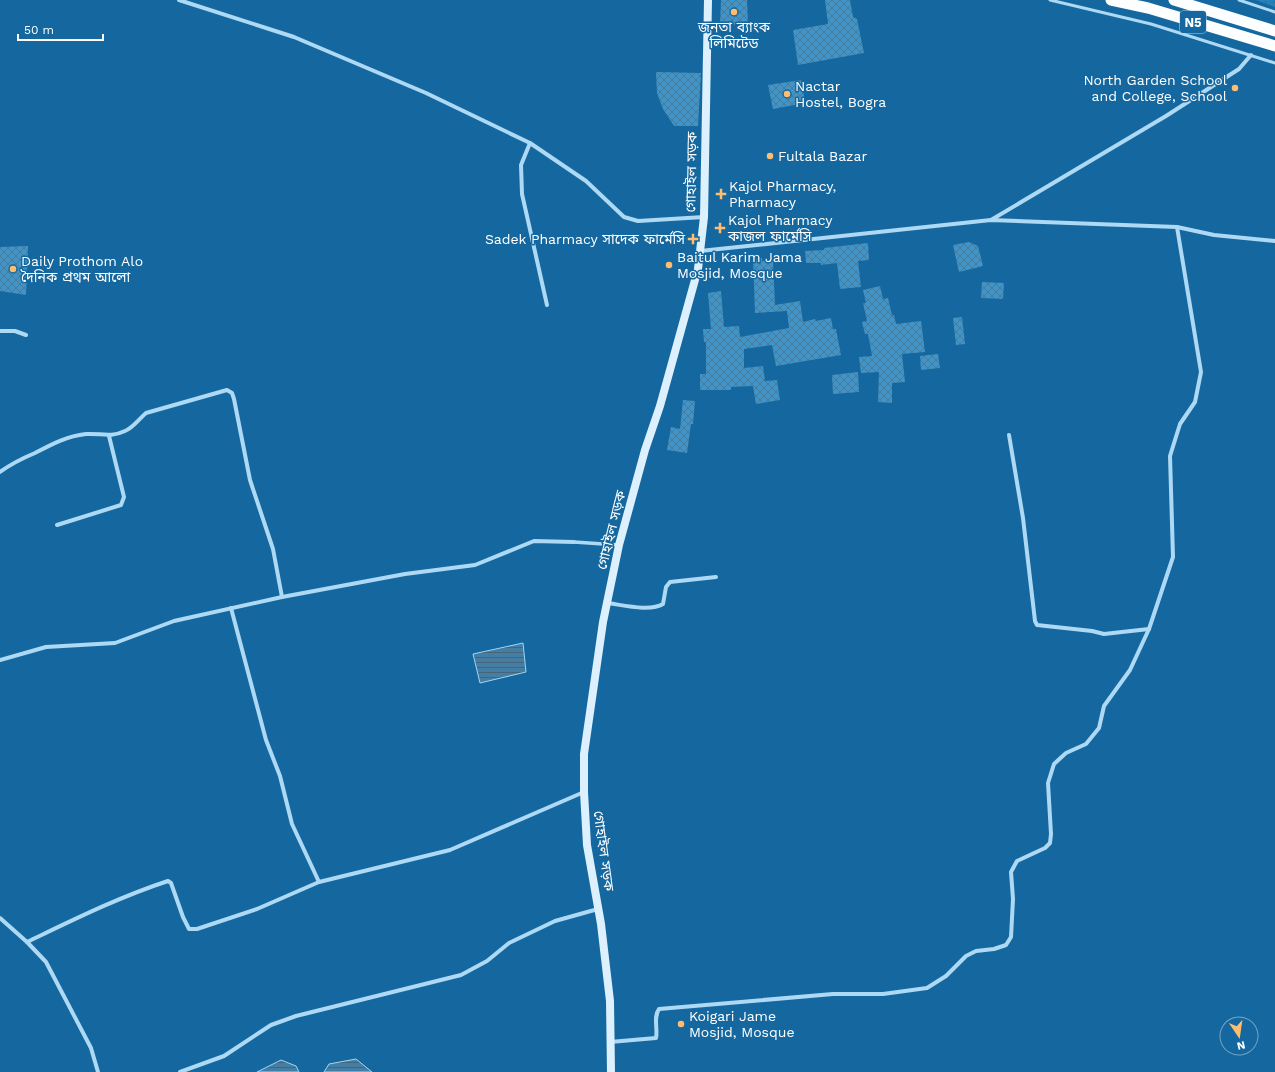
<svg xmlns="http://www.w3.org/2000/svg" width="1275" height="1072" font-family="'Work Sans','Noto Sans Bengali',sans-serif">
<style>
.grass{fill:url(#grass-dots)}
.water{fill:url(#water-rules);stroke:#9fd6f6}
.building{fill:url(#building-cross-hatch)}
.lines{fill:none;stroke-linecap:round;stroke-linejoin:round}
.service{stroke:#add9f4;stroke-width:3}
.pedestrian{stroke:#add9f4;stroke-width:3.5}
.minor{stroke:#add9f4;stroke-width:4}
.secondary{stroke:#dcf0fd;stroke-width:8}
.trunk{stroke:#fcfeff;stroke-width:11}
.poi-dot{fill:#ffbd6f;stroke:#15689f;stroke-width:1.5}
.labels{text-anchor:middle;stroke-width:3;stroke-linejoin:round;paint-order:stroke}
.shield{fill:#15689f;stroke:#b9d2e2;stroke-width:1}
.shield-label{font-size:13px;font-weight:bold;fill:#fff}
.poi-label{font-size:14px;fill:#fff;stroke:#15689f;text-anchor:start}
.street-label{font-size:14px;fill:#fff;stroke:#15689f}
</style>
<defs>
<pattern id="grass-dots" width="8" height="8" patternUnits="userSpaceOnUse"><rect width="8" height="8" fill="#2482bb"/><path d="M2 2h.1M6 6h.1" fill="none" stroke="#346c8f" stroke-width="1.8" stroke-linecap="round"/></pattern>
<pattern id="water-rules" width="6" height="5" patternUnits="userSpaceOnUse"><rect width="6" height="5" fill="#447ea4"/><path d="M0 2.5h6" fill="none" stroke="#486578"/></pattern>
<pattern id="building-cross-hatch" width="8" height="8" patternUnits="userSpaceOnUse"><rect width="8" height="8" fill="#4294c6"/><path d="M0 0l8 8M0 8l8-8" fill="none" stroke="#467b9b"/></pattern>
</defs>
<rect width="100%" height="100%" fill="#15689f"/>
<!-- grass -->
<path class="grass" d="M 1256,0 L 1275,0 L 1275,7 Z"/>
<!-- water -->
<g class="water">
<path d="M 523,643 L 526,672 L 480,683 L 473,654 Z"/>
<path d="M 356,1059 L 372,1072 L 324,1072 L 329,1064 Z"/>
<path d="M 281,1060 L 296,1066 L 299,1072 L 257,1072 Z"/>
</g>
<!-- building -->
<g class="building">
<path d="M 721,0 L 747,0 L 748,24 L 720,25 Z"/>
<path d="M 825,0 L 850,0 L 853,17 L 857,19 L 864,53 L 798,65 L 793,30 L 828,24 Z"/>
<path d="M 656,72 L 701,73 L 698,126 L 674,126 L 663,109 L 657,93 Z"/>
<path d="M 801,80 L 805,103 L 773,109 L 768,85 Z"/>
<path d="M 969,242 L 978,246 L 983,266 L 959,272 L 953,245 Z"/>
<path d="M 868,243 L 869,260 L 858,261 L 861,287 L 840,289 L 837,263 L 821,265 L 821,263 L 806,263 L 805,251 L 824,250 L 824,248 Z"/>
<path d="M 28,246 L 26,295 L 0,291 L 0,247 Z"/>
<path d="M 762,258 L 762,261 L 773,261 L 775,305 L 800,301 L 803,322 L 815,319 L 816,321 L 831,318 L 833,329 L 836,329 L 841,355 L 776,366 L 772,345 L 744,349 L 744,368 L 763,366 L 765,381 L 777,380 L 780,400 L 756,404 L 753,386 L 731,387 L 731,390 L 700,390 L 700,374 L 706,374 L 706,342 L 704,342 L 703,329 L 711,329 L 708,293 L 721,291 L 724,327 L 739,326 L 740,337 L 789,328 L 787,311 L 755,313 L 753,259 Z"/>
<path d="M 982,282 L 1004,283 L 1003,299 L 981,298 Z"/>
<path d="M 880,286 L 883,299 L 888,298 L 892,315 L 894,315 L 896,324 L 921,321 L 925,352 L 902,354 L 905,382 L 892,383 L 892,403 L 878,402 L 879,372 L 861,373 L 859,357 L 872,356 L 868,334 L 865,334 L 862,322 L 867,321 L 863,303 L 866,303 L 863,290 Z"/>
<path d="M 962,317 L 965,344 L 956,345 L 953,318 Z"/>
<path d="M 938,354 L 940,368 L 921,370 L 920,356 Z"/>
<path d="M 858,372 L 859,392 L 833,394 L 832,375 Z"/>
<path d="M 683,400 L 695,401 L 693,424 L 691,424 L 687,453 L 667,450 L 671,427 L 680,429 Z"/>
</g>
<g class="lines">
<!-- service -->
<g class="service">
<path d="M 1050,0 L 1151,24 L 1275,63"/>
<path d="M 1239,0 L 1275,12"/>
</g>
<!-- pedestrian -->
<path class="pedestrian" d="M 574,542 L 618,545"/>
<!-- minor -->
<g class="minor">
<path d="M 179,0 L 294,37 L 426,93 L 530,143 L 586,181 L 624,217 L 638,221 L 704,217"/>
<path d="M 530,143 L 521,165 L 522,194 L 547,305"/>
<path d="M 991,220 L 1166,116 L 1239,69 L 1251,55"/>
<path d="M 700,251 L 991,220 L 1177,227 L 1214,235 L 1275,241"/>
<path d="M 0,331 L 15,331 L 26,335"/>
<path d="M 1009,435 L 1023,518 L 1035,621 L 1037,625 L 1092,631 L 1104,634 L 1149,629"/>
<path d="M 0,472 C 11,464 23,458 35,453 C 52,444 67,436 86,434 C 101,433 110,438 125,431 C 133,428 139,419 146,413 L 227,390 L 232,393 L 234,399 L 250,480 L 273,549 L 282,597"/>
<path d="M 57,525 L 121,505 L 124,497 L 109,436"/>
<path d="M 607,603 C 623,605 650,612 663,604 L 666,587 L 670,582 L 716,577"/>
<path d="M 231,608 L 266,740 L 280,776 L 292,824 L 319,882"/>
<path d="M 0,660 L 46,647 L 115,643 L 174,621 L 282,597 L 405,574 L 475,565 L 534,541 L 574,542"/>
<path d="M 0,918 L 27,942 L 46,962 L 91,1048 L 98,1072"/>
<path d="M 27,942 C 73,920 119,897 168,881 L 171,883 L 183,917 L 189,929 L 197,929 L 257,909 L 319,882 L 450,850 L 584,792"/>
<path d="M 610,1042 L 656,1038 C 658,1029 653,1017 659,1009 L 833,994 L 883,994 L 927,988 L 946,976 L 966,956 L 976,951 L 994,949 L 1006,945 L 1011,937 L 1013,899 L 1011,872 L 1017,861 L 1045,848 L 1050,843 L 1051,834 L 1048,783 L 1054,764 L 1066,753 L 1086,744 L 1099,728 L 1104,706 L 1130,670 L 1149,629 L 1173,557 L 1170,456 L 1180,424 L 1195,402 L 1201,372 L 1177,227"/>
<path d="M 180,1072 L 224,1056 L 271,1025 L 296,1016 L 461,975 L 487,961 L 509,943 L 555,921 L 598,909"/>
</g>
<!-- secondary -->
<path class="secondary" d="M 611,1072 L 610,1001 L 601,924 L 587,845 L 584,792 L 584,754 L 603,622 L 619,545 L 645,450 L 660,406 L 698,269 L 704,217 L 708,0"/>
<!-- trunk -->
<g class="trunk">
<path d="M 1111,0 L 1148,8 L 1275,46"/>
<path d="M 1174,0 L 1275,31"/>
</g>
</g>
<!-- markers -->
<g class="poi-dot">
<circle cx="734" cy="12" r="4"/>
<circle cx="1235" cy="88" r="4"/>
<circle cx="787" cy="94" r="4"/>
<circle cx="770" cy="156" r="4"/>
<path d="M719 188h4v4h4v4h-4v4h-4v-4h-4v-4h4z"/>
<path d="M718 222h4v4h4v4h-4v4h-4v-4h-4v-4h4z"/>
<path d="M691 233h4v4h4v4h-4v4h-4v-4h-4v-4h4z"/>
<circle cx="669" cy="265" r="4"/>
<circle cx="13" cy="269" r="4"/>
<circle cx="681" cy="1024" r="4"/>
</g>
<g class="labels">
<!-- shield labels -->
<rect class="shield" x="1180" y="11" width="26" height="22" rx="3"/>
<g class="shield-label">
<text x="1193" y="27">N5</text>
</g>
<!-- poi labels -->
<g class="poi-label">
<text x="734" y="32" text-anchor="middle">জনতা ব্যাংক<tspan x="734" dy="16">লিমিটেড</tspan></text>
<text x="1227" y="85" text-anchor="end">North Garden School<tspan x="1227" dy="16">and College, School</tspan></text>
<text x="795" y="91">Nactar<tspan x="795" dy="16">Hostel, Bogra</tspan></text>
<text x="778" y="161">Fultala Bazar</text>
<text x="729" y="191">Kajol Pharmacy,<tspan x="729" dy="16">Pharmacy</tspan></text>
<text x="728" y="225">Kajol Pharmacy<tspan x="728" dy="16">কাজল ফার্মেসি</tspan></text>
<text x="685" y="244" text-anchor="end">Sadek Pharmacy সাদেক ফার্মেসি</text>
<text x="677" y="262">Baitul Karim Jama<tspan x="677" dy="16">Mosjid, Mosque</tspan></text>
<text x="21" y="266">Daily Prothom Alo<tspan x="21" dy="16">দৈনিক প্রথম আলো</tspan></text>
<text x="689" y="1021">Koigari Jame<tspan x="689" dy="16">Mosjid, Mosque</tspan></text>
</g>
<!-- street labels -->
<g class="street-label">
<text transform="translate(691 172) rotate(-89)" y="5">গোহাইল সড়ক</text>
<text transform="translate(611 530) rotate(-76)" y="5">গোহাইল সড়ক</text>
<text transform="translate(604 851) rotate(82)" y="5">গোহাইল সড়ক</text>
</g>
</g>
<!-- north arrow -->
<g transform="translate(1239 1036) rotate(167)"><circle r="19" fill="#15689f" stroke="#73a4c5"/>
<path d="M0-3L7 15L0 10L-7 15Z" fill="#ffbd6f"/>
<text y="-6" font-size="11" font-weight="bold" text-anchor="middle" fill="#ffffff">N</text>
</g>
<!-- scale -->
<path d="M18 34v6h85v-6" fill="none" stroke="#ffffff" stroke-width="2"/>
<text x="24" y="34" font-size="12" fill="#ffffff" stroke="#15689f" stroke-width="3" paint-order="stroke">50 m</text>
</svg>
